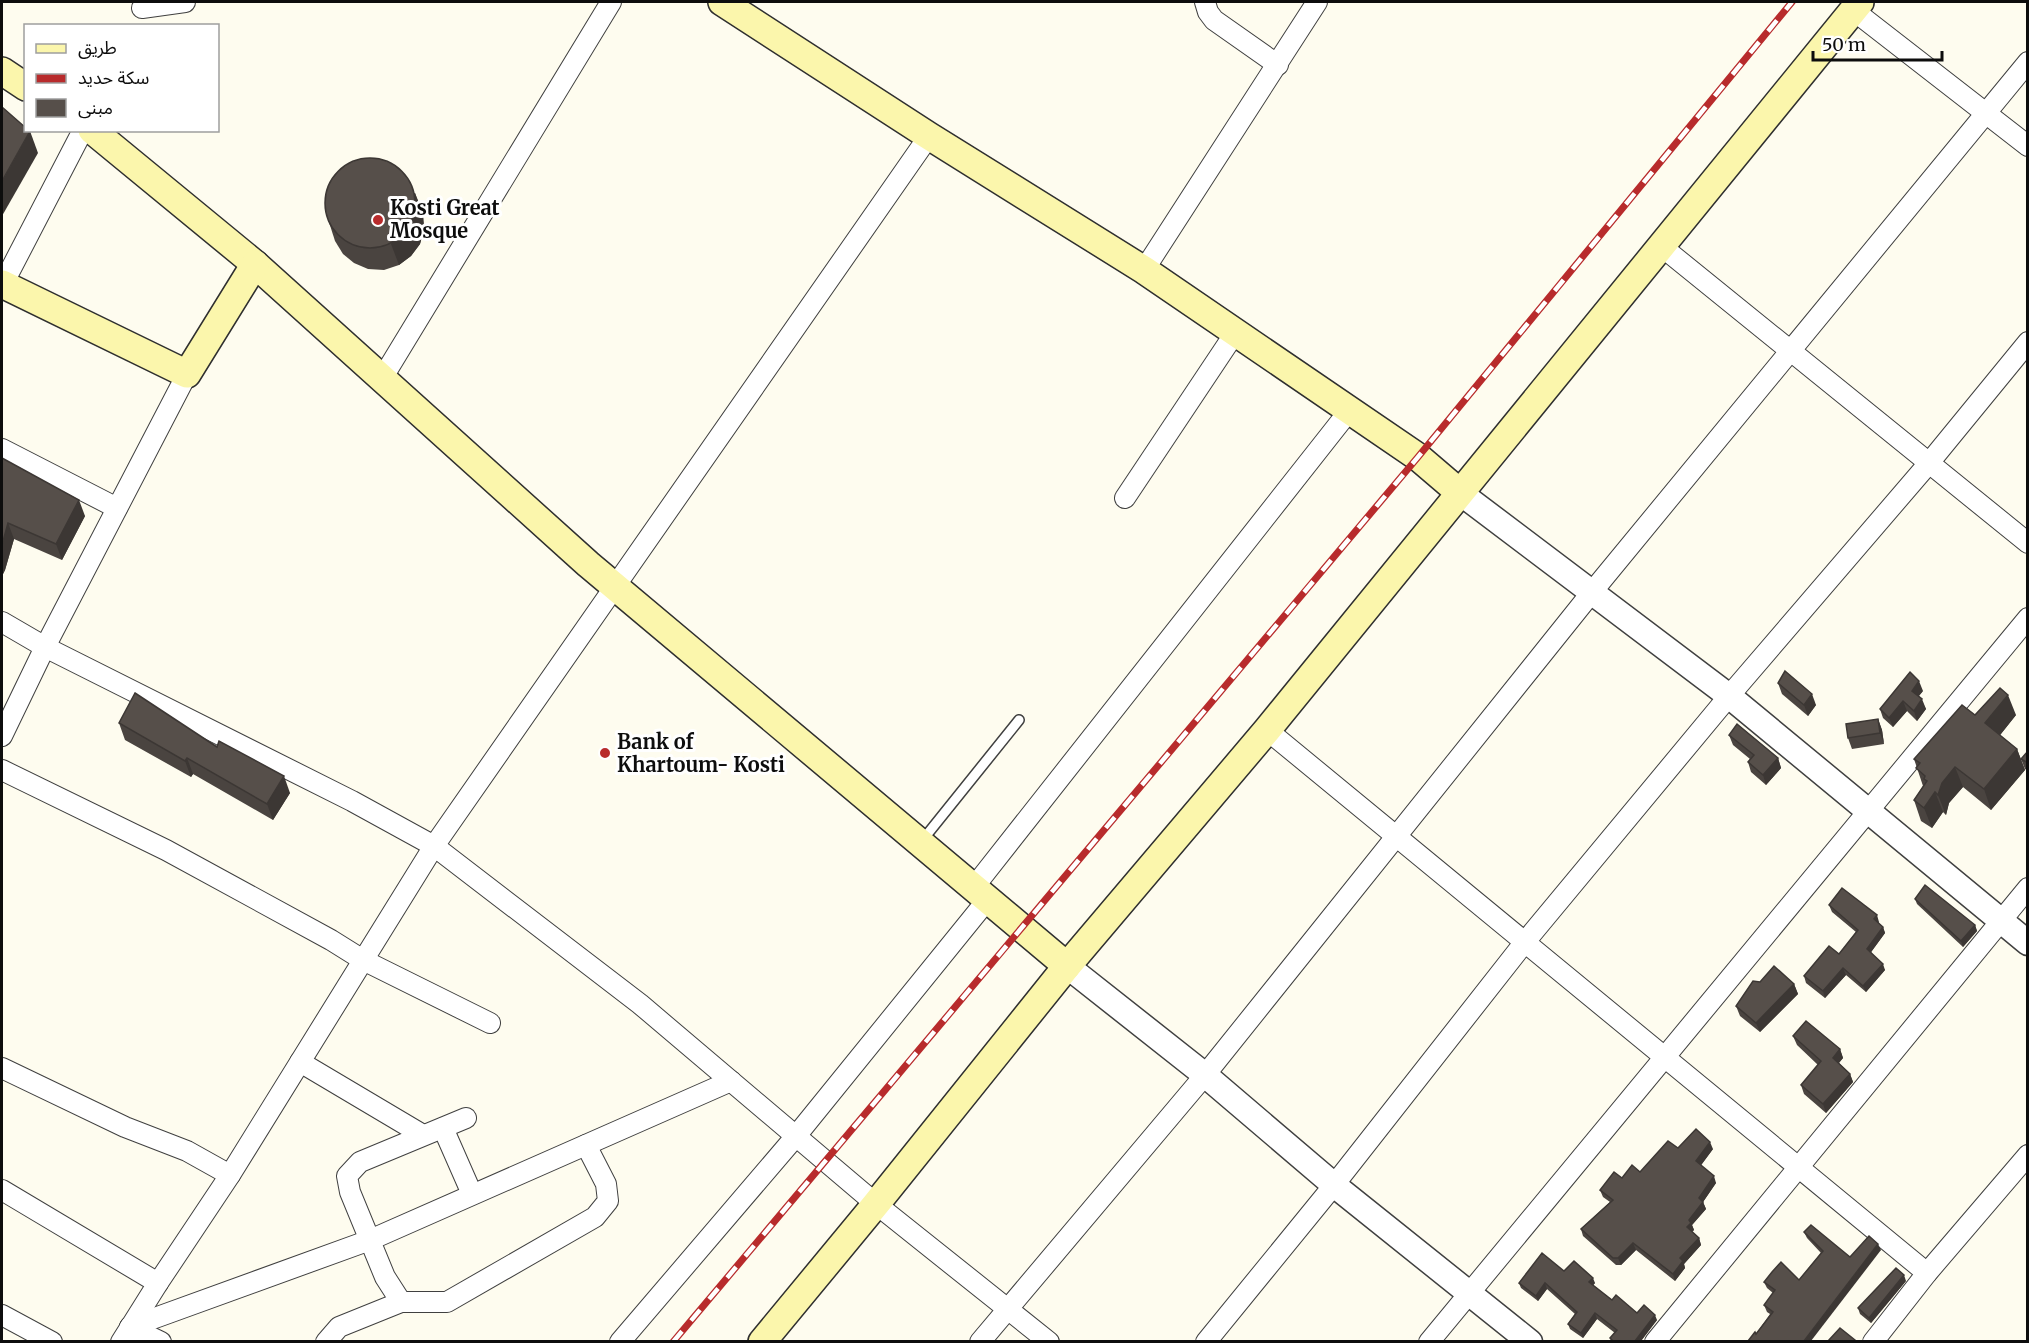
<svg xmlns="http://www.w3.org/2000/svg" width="2029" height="1343" font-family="Merriweather,'Noto Sans Arabic',serif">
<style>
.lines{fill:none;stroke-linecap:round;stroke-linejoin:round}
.service-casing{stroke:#404040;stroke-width:12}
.minor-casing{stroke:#404040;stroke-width:22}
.tertiary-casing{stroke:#404040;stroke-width:27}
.secondary-casing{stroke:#2f2f2f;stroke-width:30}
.service{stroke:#fff;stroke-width:9}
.minor{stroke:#fff;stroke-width:20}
.tertiary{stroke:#fff;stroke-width:24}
.secondary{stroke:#fbf6ac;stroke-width:27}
.rail-casing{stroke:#b82b2c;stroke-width:7}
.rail{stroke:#fff;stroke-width:4.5;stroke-dasharray:14;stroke-linecap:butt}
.wall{fill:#4a4440}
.shaded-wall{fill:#3c3734}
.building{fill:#564f4a;stroke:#3c3734;stroke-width:1.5}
.poi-dot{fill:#b82b2c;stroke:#fff;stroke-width:2}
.labels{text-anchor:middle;stroke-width:6;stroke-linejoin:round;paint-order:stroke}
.poi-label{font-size:20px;font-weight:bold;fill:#0d0d0d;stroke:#fff;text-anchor:start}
</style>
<rect width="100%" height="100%" fill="#fefcef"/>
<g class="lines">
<defs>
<path id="service" d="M 921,842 L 1019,720"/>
<g id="minor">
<path d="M 1205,2 L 1208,12 L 1214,20 L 1278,65"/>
<path d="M 142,8 L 185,2"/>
<path d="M 1853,10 L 2028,146"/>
<path d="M 1661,246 L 2028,543"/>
<path d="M 1144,270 L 1317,2"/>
<path d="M 2,286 L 83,130"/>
<path d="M 383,377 L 611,2"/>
<path d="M 2,449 L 117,508"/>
<path d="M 1125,498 L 1235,333"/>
<path d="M 2,622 L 45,647 L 352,801 L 434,846 L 640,1004 L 876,1204 L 1049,1342"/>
<path d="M 1267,730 L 1927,1273"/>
<path d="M 2,736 L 45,647 L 187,374"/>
<path d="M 2,770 L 166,850 L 331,940 L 363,960 L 490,1023"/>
<path d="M 974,887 L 1349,411"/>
<path d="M 300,1062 L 423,1135"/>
<path d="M 2,1068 L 125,1127 L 187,1151 L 230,1175"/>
<path d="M 466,1118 L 360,1162 L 347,1176 L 350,1192 L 385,1277 L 401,1302 L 447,1302 L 595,1217 L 608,1201 L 606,1184 L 586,1145"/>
<path d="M 443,1128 L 472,1194"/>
<path d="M 2,1190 L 158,1283"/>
<path d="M 2,1315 L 52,1342"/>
<path d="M 130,1327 L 370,1240 L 731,1081"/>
<path d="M 130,1327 L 161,1342"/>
<path d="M 121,1342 L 158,1283 L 230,1175 L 434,846 L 929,136"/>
<path d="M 326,1342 L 339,1327 L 401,1302"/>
<path d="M 620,1342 L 796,1136 L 988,899"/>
<path d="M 980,1342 L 1205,1075 L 1592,592 L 2028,62"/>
<path d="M 1206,1342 L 1334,1185 L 1524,943 L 1729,696 L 1929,463 L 2028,342"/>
<path d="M 1429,1342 L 2028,618"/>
<path d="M 1655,1342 L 2028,888"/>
<path d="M 1873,1342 L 1927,1273 L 2028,1155"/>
</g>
<g id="tertiary">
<path d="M 1459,492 L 1729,696 L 2028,943"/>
<path d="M 1067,966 L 1205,1075 L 1334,1185 L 1530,1342"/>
</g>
<g id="secondary">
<path d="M 722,2 L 929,136 L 1144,270 L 1418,457 L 1459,492"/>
<path d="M 2,71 L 26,87"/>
<path d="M 92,130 L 255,264 L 588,564 L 1067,966"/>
<path d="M 2,284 L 187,374 L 255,264"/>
<path d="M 762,1342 L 876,1204 L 1067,966 L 1267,730 L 1860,2"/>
</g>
</defs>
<!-- service casing -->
<use href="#service" class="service-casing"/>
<!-- minor casing -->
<use href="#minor" class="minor-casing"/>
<!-- tertiary casing -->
<use href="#tertiary" class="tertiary-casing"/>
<!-- secondary casing -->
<use href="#secondary" class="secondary-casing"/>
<!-- service -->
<use href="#service" class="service"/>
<!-- minor -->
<use href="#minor" class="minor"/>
<!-- tertiary -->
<use href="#tertiary" class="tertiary"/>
<!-- secondary -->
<use href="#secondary" class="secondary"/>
<defs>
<path id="rail" d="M 673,1342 L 1418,457 L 1792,2"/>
</defs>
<!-- rail casing -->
<use href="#rail" class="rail-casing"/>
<!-- rail -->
<use href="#rail" class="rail"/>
</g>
<!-- wall -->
<g class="wall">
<path d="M 415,193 L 423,214 L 424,229 L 420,244 L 411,256 L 399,265 L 384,270 L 368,269 L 354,263 L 343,254 L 335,241 L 328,219 Z"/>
<path d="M 2,458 L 85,516 L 62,560 L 14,539 L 5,570 L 2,576 Z"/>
<path d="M 1778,683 L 1816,705 L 1808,716 L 1782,694 Z"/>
<path d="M 1923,691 L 1919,696 L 1926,709 L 1917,721 L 1907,711 L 1893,727 L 1883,718 L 1880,709 Z"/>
<path d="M 1975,715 L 2016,715 L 2000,735 L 2017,749 L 2025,770 L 1991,810 L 1963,787 L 1949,803 L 1946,815 L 1943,812 L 1932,828 L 1921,821 L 1914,800 L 1923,786 L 1914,759 Z"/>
<path d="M 1878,719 L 1882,730 L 1884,744 L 1852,749 L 1848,738 Z"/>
<path d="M 119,723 L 217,747 L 290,793 L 273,820 L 193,774 L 191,777 L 125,740 Z"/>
<path d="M 1729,735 L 1778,758 L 1781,768 L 1766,785 L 1751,772 L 1748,762 L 1750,759 L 1733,745 Z"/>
<path d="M 2028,751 L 2028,771 L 2025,769 L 2021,759 Z"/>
<path d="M 1915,899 L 1975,925 L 1977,931 L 1963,947 L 1917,904 Z"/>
<path d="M 1829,905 L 1879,922 L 1879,923 L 1883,927 L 1885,933 L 1871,952 L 1885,970 L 1866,992 L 1846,975 L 1825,998 L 1806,983 L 1804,976 L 1839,954 L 1856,932 L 1832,912 Z"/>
<path d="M 1760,982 L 1794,984 L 1798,994 L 1760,1032 L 1740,1016 L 1736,1006 Z"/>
<path d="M 1793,1036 L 1840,1049 L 1843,1058 L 1839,1063 L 1850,1074 L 1853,1082 L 1826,1113 L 1804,1094 L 1801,1085 L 1818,1065 L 1797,1045 Z"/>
<path d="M 1678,1148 L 1713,1149 L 1701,1165 L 1716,1183 L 1703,1202 L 1706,1209 L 1692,1225 L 1694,1230 L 1692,1232 L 1699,1238 L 1701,1245 L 1684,1264 L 1685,1268 L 1675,1281 L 1636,1250 L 1621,1265 L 1616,1265 L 1583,1236 L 1581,1229 L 1610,1202 L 1603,1197 L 1600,1190 L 1622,1178 L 1640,1172 Z"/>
<path d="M 1804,1232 L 1850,1257 L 1881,1250 L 1756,1334 L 1770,1314 L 1767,1312 L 1764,1305 L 1773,1293 L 1767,1288 L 1764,1282 L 1799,1280 L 1821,1253 L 1807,1238 Z"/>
<path d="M 1564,1271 L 1595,1283 L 1593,1285 L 1612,1300 L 1637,1313 L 1657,1320 L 1641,1341 L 1611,1341 L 1610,1338 L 1615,1333 L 1597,1319 L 1583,1338 L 1570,1329 L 1568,1324 L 1575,1314 L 1547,1289 L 1538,1301 L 1521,1288 L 1519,1283 Z"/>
<path d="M 1906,1281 L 1871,1323 L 1860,1314 L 1858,1308 Z"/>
</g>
<!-- shaded-wall -->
<g class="shaded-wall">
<path d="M 30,131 L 38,153 L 2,216 L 2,181 Z"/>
<path d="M 415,193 L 423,214 L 424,229 L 420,244 L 411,256 L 399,265 L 391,244 Z"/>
<path d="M 79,500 L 85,516 L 62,560 L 56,544 Z"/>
<path d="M 8,523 L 14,539 L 5,570 L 2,576 L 2,545 Z"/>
<path d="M 1919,681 L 1923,691 L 1915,700 L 1912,691 Z"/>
<path d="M 1812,694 L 1816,705 L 1808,716 L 1804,705 Z"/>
<path d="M 2008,695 L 2016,715 L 1993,744 L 1985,723 Z"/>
<path d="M 1922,699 L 1926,709 L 1917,721 L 1914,711 Z"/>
<path d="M 1903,701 L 1907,711 L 1893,727 L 1889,718 Z"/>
<path d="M 1878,719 L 1882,730 L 1884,744 L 1880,733 Z"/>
<path d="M 2017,749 L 2025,770 L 1991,810 L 1984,789 Z"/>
<path d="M 187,758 L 193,774 L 191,777 L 185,761 Z"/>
<path d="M 1778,758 L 1781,768 L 1766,785 L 1763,775 Z"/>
<path d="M 1955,767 L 1963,787 L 1949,803 L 1946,815 L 1938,795 L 1942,783 Z"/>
<path d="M 284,776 L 290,793 L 273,820 L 267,804 Z"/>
<path d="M 1935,792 L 1943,812 L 1932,828 L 1924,808 Z"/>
<path d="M 1877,915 L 1879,922 L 1877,925 L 1874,919 Z"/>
<path d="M 1975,925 L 1977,931 L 1963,947 L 1961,941 Z"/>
<path d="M 1883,927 L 1885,933 L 1869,955 L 1867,949 Z"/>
<path d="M 1883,964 L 1885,970 L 1866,992 L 1863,986 Z"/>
<path d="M 1843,968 L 1846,975 L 1825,998 L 1823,991 Z"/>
<path d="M 1794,984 L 1798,994 L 1760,1032 L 1756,1023 Z"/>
<path d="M 1840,1049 L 1843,1058 L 1836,1066 L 1833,1058 Z"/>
<path d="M 1850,1074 L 1853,1082 L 1826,1113 L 1823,1104 Z"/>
<path d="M 1710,1142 L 1713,1149 L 1699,1168 L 1696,1161 Z"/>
<path d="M 1714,1176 L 1716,1183 L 1703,1202 L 1706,1209 L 1692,1225 L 1694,1230 L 1689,1234 L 1687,1227 L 1689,1220 L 1699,1198 Z"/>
<path d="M 1699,1238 L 1701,1245 L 1684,1264 L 1685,1268 L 1675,1281 L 1673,1274 L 1680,1258 Z"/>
<path d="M 1633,1243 L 1636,1250 L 1621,1265 L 1618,1258 Z"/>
<path d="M 1878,1244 L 1881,1250 L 1811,1341 L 1804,1341 Z"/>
<path d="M 1904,1275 L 1906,1281 L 1871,1323 L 1869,1318 Z"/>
<path d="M 1593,1278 L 1595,1283 L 1591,1288 L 1589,1282 Z"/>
<path d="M 1545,1283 L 1547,1289 L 1538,1301 L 1536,1296 Z"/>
<path d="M 1595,1313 L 1597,1319 L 1583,1338 L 1581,1333 Z"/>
<path d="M 1655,1315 L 1657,1320 L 1641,1341 L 1635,1341 Z"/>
</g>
<!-- building -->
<g class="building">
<path d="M 2,107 L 26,128 L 26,130 L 30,131 L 2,181 Z"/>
<circle cx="370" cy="203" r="45"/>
<path d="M 2,458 L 79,500 L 56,544 L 8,523 L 2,545 Z"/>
<path d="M 1785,671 L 1812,694 L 1804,705 L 1778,683 Z"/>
<path d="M 1910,672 L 1919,681 L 1912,691 L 1922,699 L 1914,711 L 1903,701 L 1889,718 L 1880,709 Z"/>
<path d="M 2000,688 L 2008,695 L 1985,723 L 2017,749 L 1984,789 L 1955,767 L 1942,783 L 1938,795 L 1935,792 L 1924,808 L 1914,800 L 1927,781 L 1924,779 L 1925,776 L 1916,768 L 1920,763 L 1914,759 L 1962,705 L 1975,715 Z"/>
<path d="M 135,693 L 217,747 L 219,741 L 284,776 L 267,804 L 187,758 L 185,761 L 119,723 Z"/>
<path d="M 1878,719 L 1880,733 L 1848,738 L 1846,724 Z"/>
<path d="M 1737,724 L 1778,758 L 1763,775 L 1748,762 L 1754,755 L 1729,735 Z"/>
<path d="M 2028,751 L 2028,763 L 2021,759 Z"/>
<path d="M 1925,885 L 1975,925 L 1961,941 L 1915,899 Z"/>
<path d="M 1842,888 L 1877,915 L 1874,919 L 1883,927 L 1867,949 L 1883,964 L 1863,986 L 1843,968 L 1823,991 L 1804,976 L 1829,946 L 1839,954 L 1858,930 L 1829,905 Z"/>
<path d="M 1774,966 L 1794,984 L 1756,1023 L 1736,1006 L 1753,981 L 1760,982 Z"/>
<path d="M 1806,1021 L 1840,1049 L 1833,1058 L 1850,1074 L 1823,1104 L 1801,1085 L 1821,1061 L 1793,1036 Z"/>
<path d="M 1696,1129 L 1710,1142 L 1696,1161 L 1714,1176 L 1699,1198 L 1703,1202 L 1689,1220 L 1691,1223 L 1687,1227 L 1699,1238 L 1680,1258 L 1683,1261 L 1673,1274 L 1633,1243 L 1618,1258 L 1613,1258 L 1581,1229 L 1613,1200 L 1600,1190 L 1614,1172 L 1622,1178 L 1632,1165 L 1640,1172 L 1668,1141 L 1678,1148 Z"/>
<path d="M 1811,1225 L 1850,1257 L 1869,1236 L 1878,1244 L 1804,1341 L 1748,1341 L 1755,1332 L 1756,1334 L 1773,1312 L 1764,1305 L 1775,1290 L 1764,1282 L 1772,1272 L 1781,1262 L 1799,1280 L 1823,1251 L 1804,1232 Z"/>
<path d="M 1542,1253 L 1564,1271 L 1574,1261 L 1593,1278 L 1589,1282 L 1612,1300 L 1616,1295 L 1637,1313 L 1644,1305 L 1655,1315 L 1635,1341 L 1613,1341 L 1610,1338 L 1617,1330 L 1595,1313 L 1581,1333 L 1568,1324 L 1577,1312 L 1545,1283 L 1536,1296 L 1519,1283 Z"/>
<path d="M 1896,1268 L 1904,1275 L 1869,1318 L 1858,1308 Z"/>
<path d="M 1840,1328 L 1855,1340 L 1854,1341 L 1828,1341 Z"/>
</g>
<!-- markers -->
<g class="poi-dot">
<circle cx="378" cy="220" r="6"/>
<circle cx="605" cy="753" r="6"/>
</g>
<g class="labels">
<!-- poi labels -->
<g class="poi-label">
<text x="390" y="215">Kosti Great<tspan x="390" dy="23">Mosque</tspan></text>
<text x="617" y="749">Bank of<tspan x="617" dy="23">Khartoum- Kosti</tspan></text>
</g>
</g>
<!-- border -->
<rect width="2029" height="1343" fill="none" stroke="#0d0d0d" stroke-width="6"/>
<!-- legend -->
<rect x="24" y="24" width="195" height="108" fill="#ffffff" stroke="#9e9e9e" stroke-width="1.5"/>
<rect x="36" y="44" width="30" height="9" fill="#fbf6ac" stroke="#9e9e9e" stroke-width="1.5"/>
<text x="78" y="54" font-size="18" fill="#0d0d0d">طريق</text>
<rect x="36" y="74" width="30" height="9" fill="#b82b2c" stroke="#9e9e9e" stroke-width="1.5"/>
<text x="78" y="84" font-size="18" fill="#0d0d0d">سكة حديد</text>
<rect x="36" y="99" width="30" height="18" fill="#564f4a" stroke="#9e9e9e" stroke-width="1.5"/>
<text x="78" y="114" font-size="18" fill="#0d0d0d">مبنى</text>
<!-- scale -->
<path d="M1813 51v9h129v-9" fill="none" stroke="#0d0d0d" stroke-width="3"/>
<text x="1822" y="51" font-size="18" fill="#0d0d0d" stroke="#ffffff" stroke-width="4.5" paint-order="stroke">50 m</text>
</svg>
